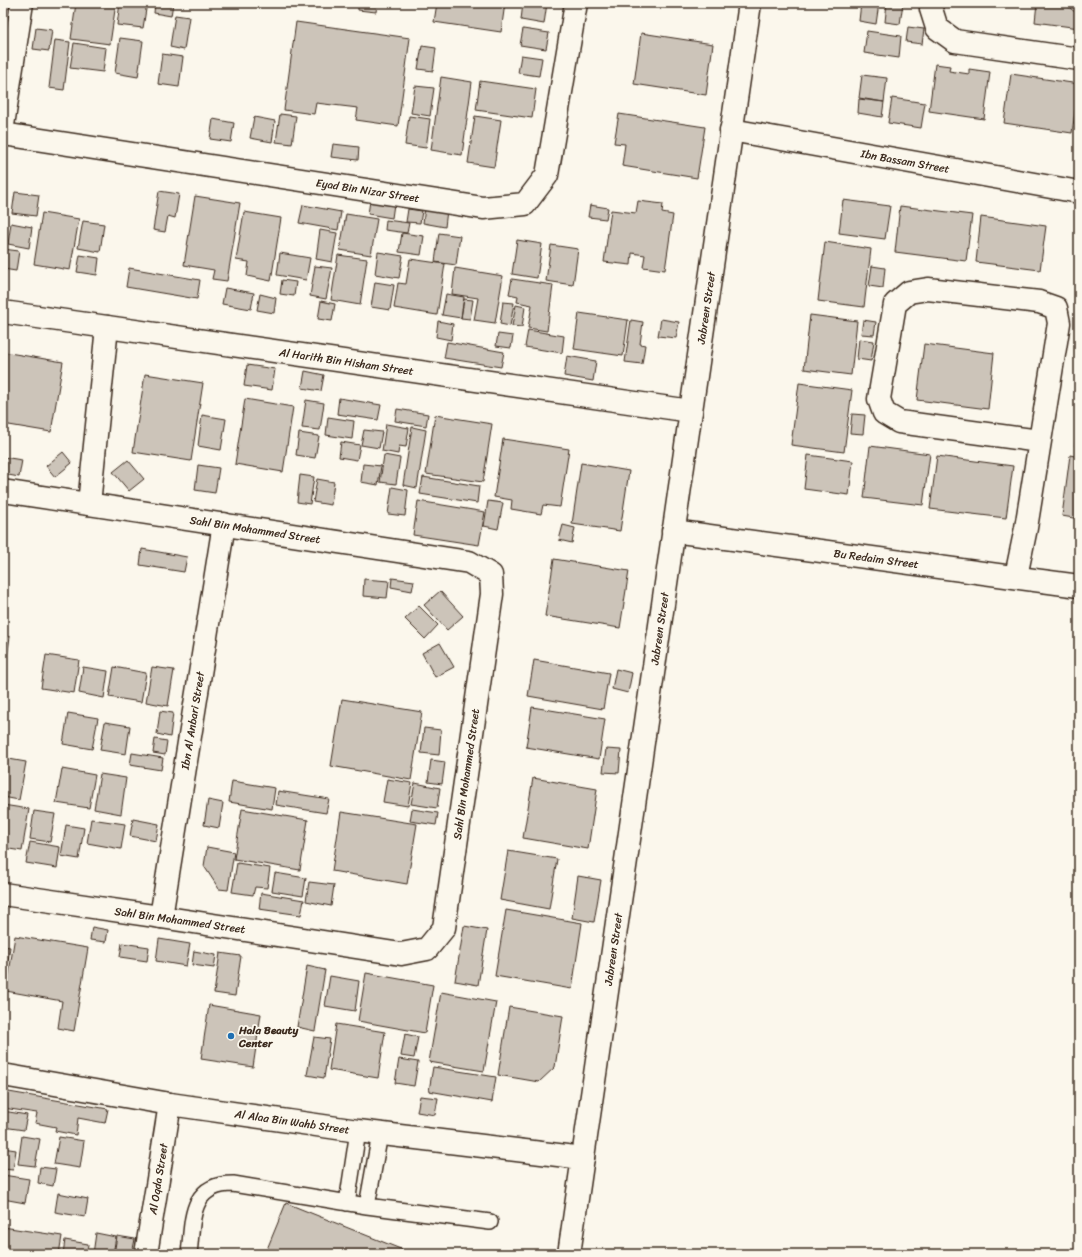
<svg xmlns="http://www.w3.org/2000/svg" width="1082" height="1257" font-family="Sriracha,sans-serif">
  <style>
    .building { fill: #ccc4b9; stroke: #3b2a1e }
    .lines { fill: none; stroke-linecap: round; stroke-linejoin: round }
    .service-casing { stroke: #3b2a1e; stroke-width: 18 }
    .minor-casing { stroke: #3b2a1e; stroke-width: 25 }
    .tertiary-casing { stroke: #3b2a1e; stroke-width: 25 }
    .service { stroke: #fbf7ec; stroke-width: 15 }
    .minor { stroke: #fbf7ec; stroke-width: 22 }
    .tertiary { stroke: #fbf7ec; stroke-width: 22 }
    .poi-dot { fill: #1f6fb2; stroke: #fbf7ec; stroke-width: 1.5 }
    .labels { text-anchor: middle; stroke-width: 3.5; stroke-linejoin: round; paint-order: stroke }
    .street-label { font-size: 11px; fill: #3b2a1e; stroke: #fbf7ec }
    .poi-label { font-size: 11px; font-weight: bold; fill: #3b2a1e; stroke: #fbf7ec; text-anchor: start }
  </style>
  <rect width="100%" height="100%" fill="#fbf7ec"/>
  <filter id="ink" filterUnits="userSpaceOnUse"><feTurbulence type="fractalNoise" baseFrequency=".025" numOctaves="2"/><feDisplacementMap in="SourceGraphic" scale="8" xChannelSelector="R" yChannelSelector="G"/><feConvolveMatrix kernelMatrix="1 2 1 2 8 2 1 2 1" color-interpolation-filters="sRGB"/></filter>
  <g filter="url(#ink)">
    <path class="building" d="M76,3H116L110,44L71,39Z
      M120,3H147L143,28L117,25Z
      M155,3H173L171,16L154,13Z
      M358,3H377L376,12L358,10Z
      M437,3H505L501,32L434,22Z
      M523,3H547L544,24L521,20Z
      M861,3H879L876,24L859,21Z
      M887,3H903L900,24L885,22Z
      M1037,3H1066V5L1079,15V28L1035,22Z
      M175,15L189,17L184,50L170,47Z
      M296,22L410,38L398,126L356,120L358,108L316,103L314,114L284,110Z
      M908,27L924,29L922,44L906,42Z
      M36,28L52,30L49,51L33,49Z
      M523,29L549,33L546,49L520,45Z
      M867,31L901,36L899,58L864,53Z
      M641,33L713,44L706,95L634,84Z
      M120,38L143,41L138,77L115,73Z
      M55,40L70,42L64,90L49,88Z
      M74,43L106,48L103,72L70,68Z
      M422,46L436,48L433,71L418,69Z
      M162,54L183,57L179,87L158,84Z
      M521,55L542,58L539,76L518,73Z
      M935,64L950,66L949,71L969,74V69L990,72L984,119L929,111Z
      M1011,74L1079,84L1072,133L1004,123Z
      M862,75L887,78L884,102L859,98Z
      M441,77L472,82L462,155L431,150Z
      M480,81L536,89L532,118L476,110Z
      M415,86L434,88L430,116L411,113Z
      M892,98L925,103L921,128L888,123Z
      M859,99L884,102L882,117L858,113Z
      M280,114L296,116L292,144L276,142Z
      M619,114L705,127L697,178L622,166L625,144L614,143Z
      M409,116L430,119L426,148L405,145Z
      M475,116L501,120L494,167L468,163Z
      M254,117L275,121L272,142L250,138Z
      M213,119L234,123L231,142L210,139Z
      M333,144L359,147L358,160L331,157Z
      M159,191L179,194L175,218L168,216L165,232L153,230Z
      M15,192L39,195L36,216L12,213Z
      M195,196L240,203L227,281L212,279L214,270L184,265Z
      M843,200L890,206L885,239L839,233Z
      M370,201L394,204L392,218L368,214Z
      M638,201L663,204L662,213L673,215L665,270L643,267L645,255L632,253L631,265L604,262L611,210L636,213Z
      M303,205L341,212L338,230L299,223Z
      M590,205L608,208L606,219L588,217Z
      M900,206L972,215L966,261L895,252Z
      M425,207L447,210L445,227L423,223Z
      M408,209L422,211L420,223L406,222Z
      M244,212L281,218L271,281L247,276L249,262L236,260Z
      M42,213L79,219L70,270L34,264Z
      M346,214L377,219L371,255L340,250Z
      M981,217L1046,226L1040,270L976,262Z
      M386,220L409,223L407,233L385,230Z
      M83,221L104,224L100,252L78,248Z
      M11,223L32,227L29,248L8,244Z
      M320,230L337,233L332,262L316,259Z
      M402,233L424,236L421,255L399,252Z
      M439,233L460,236L456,265L435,262Z
      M517,240L542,244L537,278L512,274Z
      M825,242L871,249L864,307L818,301Z
      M551,245L578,249L573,285L546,281Z
      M3,249L19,251L16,271L3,269Z
      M378,252L403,256L399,278L375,274Z
      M280,253L310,258L306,280L277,275Z
      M80,255L99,258L97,275L77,272Z
      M338,255L367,259L360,305L331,300Z
      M410,259L445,264L437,315L394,308L398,283L406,284Z
      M315,266L332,268L326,299L310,296Z
      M872,266L885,268L883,288L869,286Z
      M129,268L200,280L197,299L126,287Z
      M455,268L503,276L495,323L474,320L478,298L452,294Z
      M512,279L553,285L547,331L528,328L532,305L517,302L518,296L509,294Z
      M282,280L296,282L294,296L280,294Z
      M375,282L394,285L390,310L371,307Z
      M225,288L254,293L251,309L222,304Z
      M260,294L276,298L274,313L257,310Z
      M446,294L464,297L461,318L442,315Z
      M464,299L473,300L470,319L461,318Z
      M321,301L335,304L332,321L318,319Z
      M503,302L514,303L510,326L500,324Z
      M516,305L525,307L522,327L512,326Z
      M579,313L628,320L623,356L574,349Z
      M810,315L857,321L851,375L804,369Z
      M661,319L679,322L676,338L658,336Z
      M631,320L643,322L640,344L645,345L642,364L625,362Z
      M863,320L876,322L874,335L861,334Z
      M438,321L453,324L451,340L436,337Z
      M528,330L564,336L562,353L525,347Z
      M498,334L513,336L511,348L496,346Z
      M859,339L874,341L871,361L857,359Z
      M447,342L504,352L501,367L444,358Z
      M924,344L994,353L988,409L917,400Z
      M3,352L63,362L51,432L3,424Z
      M567,356L596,361L593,381L564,376Z
      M247,365L275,369L272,390L244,386Z
      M305,371L324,375L321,391L302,388Z
      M145,374L203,383L191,461L133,452Z
      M799,383L852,390L844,452L791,445Z
      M339,398L381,405L378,420L337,414Z
      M245,399L293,407L283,472L235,464Z
      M306,400L324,403L320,430L302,428Z
      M397,409L428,414L426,426L395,421Z
      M852,414L865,415L863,434L850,433Z
      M202,415L226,419L221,450L198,446Z
      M435,415L492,424L483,482L426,474Z
      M1079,415V446H1075Z
      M328,417L354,421L352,439L326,435Z
      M386,424L409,428L406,447L399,446L398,454L382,451Z
      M412,427L426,430L417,488L403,485Z
      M364,430L382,432L379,448L361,445Z
      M299,433L319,436L315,458L296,455Z
      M503,439L569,449L560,507L543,505L541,514L511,509L512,500L494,497Z
      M341,442L360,445L357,460L339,457Z
      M870,446L930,454L923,505L864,498Z
      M63,452L72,463L55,477L46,466Z
      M384,455L400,458L396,484L380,482Z
      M808,455L853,461L849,495L804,489Z
      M1070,455L1079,457V519L1062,516Z
      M937,456L1013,466L1006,518L930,509Z
      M3,457L22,460L19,477L3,474Z
      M128,460L144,479L129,491L113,472Z
      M581,463L629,471L620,531L572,524Z
      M363,464L381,466L378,485L361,482Z
      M198,465L219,468L215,493L195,490Z
      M300,475L314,477L310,504L297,502Z
      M423,477L479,486L477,503L420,494Z
      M317,479L334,482L331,505L313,502Z
      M392,487L408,490L405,516L388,514Z
      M418,501L485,512L479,545L413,535Z
      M488,501L503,503L498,529L484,526Z
      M563,525L575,528L572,543L559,540Z
      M142,549L187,557L184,572L140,565Z
      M554,559L629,571L620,628L545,616Z
      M392,578L414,581L412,591L391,587Z
      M364,579L389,581L387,598L363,596Z
      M440,591L463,616L447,630L424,605Z
      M419,606L438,625L425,639L405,619Z
      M3,636L10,637L7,657H3Z
      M440,643L454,667L435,677L422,653Z
      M46,655L79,660L74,693L41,688Z
      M534,660L609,673L603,709L528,696Z
      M83,667L108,671L104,698L79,693Z
      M114,667L146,673L141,702L109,697Z
      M152,667L174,670L168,706L146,702Z
      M616,669L632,673L628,693L612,689Z
      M3,694L6,695L3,714Z
      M342,699L422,712L411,780L331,766Z
      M532,707L605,719L599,759L526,747Z
      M160,711L173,713L170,737L157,734Z
      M68,713L98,718L92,749L63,744Z
      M105,722L130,726L126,754L100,750Z
      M424,728L441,730L439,755L421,753Z
      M155,739L167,741L165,755L153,753Z
      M606,749L621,750L619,773L603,772Z
      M132,753L163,758L161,770L130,765Z
      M3,758L26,762L19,800L3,797Z
      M431,760L445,762L442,784L428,782Z
      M62,769L95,775L89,808L56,803Z
      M100,774L126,778L121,814L94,809Z
      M533,778L597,789L588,849L523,838Z
      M387,779L412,783L408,806L383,802Z
      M232,781L275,788L272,809L229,802Z
      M415,783L440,788L437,808L411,804Z
      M278,791L329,799L326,813L276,805Z
      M208,800L223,803L219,828L204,825Z
      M3,805L29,809L22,851L3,848Z
      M242,809L308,820L300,870L234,859Z
      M412,809L438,813L436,825L410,821Z
      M34,811L55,814L50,842L30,839Z
      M341,812L417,824L407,884L332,871Z
      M91,819L125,824L121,849L87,843Z
      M133,819L159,824L156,841L130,836Z
      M66,825L84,828L79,859L61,856Z
      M30,842L60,847L57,868L26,863Z
      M207,847L234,852L228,890L219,889L204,866Z
      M508,851L557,859L549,909L500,900Z
      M237,863L270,868L267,888L255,887L253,895L232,892Z
      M275,873L306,878L303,896L272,891Z
      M578,876L601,880L594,922L572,918Z
      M309,882L334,885L331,906L306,901Z
      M261,893L304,900L301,915L259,909Z
      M506,910L582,923L572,989L495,976Z
      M464,926L487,930L478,985L455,981Z
      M92,927L108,930L106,942L90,940Z
      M15,936L88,948L74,1031L58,1028L62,1001L6,991Z
      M159,939L190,944L186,966L156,961Z
      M122,943L149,947L147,961L120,957Z
      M3,946L10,947L7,968L3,967Z
      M194,951L216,955L214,968L192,965Z
      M220,953L241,956L235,996L214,993Z
      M307,966L325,970L315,1031L297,1027Z
      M366,973L433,985L425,1033L358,1021Z
      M330,976L359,981L355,1011L325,1006Z
      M441,992L496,1002L484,1071L429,1062Z
      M209,1005L261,1014L253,1067L201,1059Z
      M509,1007L563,1016L555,1067L539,1082L498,1075Z
      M336,1024L385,1032L378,1078L329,1070Z
      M405,1034L418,1037L414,1058L401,1056Z
      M314,1037L330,1039L324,1078L307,1075Z
      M399,1059L418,1062L414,1086L395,1083Z
      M433,1067L496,1077L492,1102L429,1091Z
      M3,1091L108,1109L105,1123L78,1118L76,1135L55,1131L56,1127L35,1123L37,1113L3,1108Z
      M420,1096L438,1098L435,1115L417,1112Z
      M3,1111L27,1115L24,1130L3,1127Z
      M22,1136L40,1139L35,1166L18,1164Z
      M59,1137L84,1141L80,1168L54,1164Z
      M3,1148L16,1150L13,1170L3,1169Z
      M40,1167L56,1169L53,1186L38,1183Z
      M3,1175L29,1179L25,1203L3,1199Z
      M58,1193L88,1199L85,1217L55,1212Z
      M286,1203L413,1254H265Z
      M3,1227L62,1236L59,1254H3Z
      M96,1233L116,1237L113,1254H93Z
      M117,1236L135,1239L132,1254H114Z
      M65,1240L88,1244L87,1254H63Z"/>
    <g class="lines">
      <defs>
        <path id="service" d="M347,1203L358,1131
          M367,1206L380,1134
          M189,1254C193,1221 189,1184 233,1184L367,1206L490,1222"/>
        <g id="minor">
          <path d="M932,3L931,9L937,28L955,41L1079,59"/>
          <path d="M3,125L22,3"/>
          <path id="s1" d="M731,130L1079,192"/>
          <path id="s2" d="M3,134L483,208L525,204L547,175L576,3"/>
          <path id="s3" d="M3,312L691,411"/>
          <path id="s4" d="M3,491L469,562L491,575L492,594L444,928L427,949L401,954L161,917L3,894"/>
          <path d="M89,504L107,327"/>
          <path id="s5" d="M673,531L1079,586"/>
          <path d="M1016,576L1026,528L1059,323L1056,308L1039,302L928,289L909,292L895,304L879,399L884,413L899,422L1039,441"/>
          <path id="s6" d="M161,917L224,524"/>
          <path id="s7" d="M3,1075L170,1104L358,1131L583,1158"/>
          <path id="s8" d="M146,1254L170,1104"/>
        </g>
        <g id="tertiary">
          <path id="s9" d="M569,1254L750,3"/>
        </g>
      </defs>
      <use href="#service" class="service-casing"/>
      <use href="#minor" class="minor-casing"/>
      <use href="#tertiary" class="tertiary-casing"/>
      <use href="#service" class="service"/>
      <use href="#minor" class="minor"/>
      <use href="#tertiary" class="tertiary"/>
    </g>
  </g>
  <circle class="poi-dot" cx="231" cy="1036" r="4"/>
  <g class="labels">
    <g class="street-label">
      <text dy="4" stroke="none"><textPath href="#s1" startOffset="177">Ibn Bassam Street</textPath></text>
      <text dy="4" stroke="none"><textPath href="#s2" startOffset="369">Eyad Bin Nizar Street</textPath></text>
      <text dy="4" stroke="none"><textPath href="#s9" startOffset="956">Jabreen Street</textPath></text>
      <text dy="4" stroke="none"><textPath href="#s3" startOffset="347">Al Harith Bin Hisham Street</textPath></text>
      <text dy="4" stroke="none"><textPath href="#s4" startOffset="255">Sahl Bin Mohammed Street</textPath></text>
      <text dy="4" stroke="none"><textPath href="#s5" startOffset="205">Bu Redaim Street</textPath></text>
      <text dy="4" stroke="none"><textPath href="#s9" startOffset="632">Jabreen Street</textPath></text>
      <text dy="4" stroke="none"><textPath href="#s6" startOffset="199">Ibn Al Anbari Street</textPath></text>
      <text transform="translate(466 774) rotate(-82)" y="4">Sahl Bin Mohammed Street</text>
      <text transform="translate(180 920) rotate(8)" y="4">Sahl Bin Mohammed Street</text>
      <text dy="4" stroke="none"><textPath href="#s9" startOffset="308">Jabreen Street</textPath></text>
      <text dy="4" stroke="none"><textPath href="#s7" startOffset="293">Al Alaa Bin Wahb Street</textPath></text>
      <text dy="4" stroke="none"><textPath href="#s8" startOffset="76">Al Oqda Street</textPath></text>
    </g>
    <g class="poi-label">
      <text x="239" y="1034">Hala Beauty<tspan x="239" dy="13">Center</tspan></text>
    </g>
  </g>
  <rect width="1082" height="1257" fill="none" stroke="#fbf7ec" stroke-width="16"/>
  <rect x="8" y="8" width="1066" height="1241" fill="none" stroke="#3b2a1e" stroke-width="1.5" filter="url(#ink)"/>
</svg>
